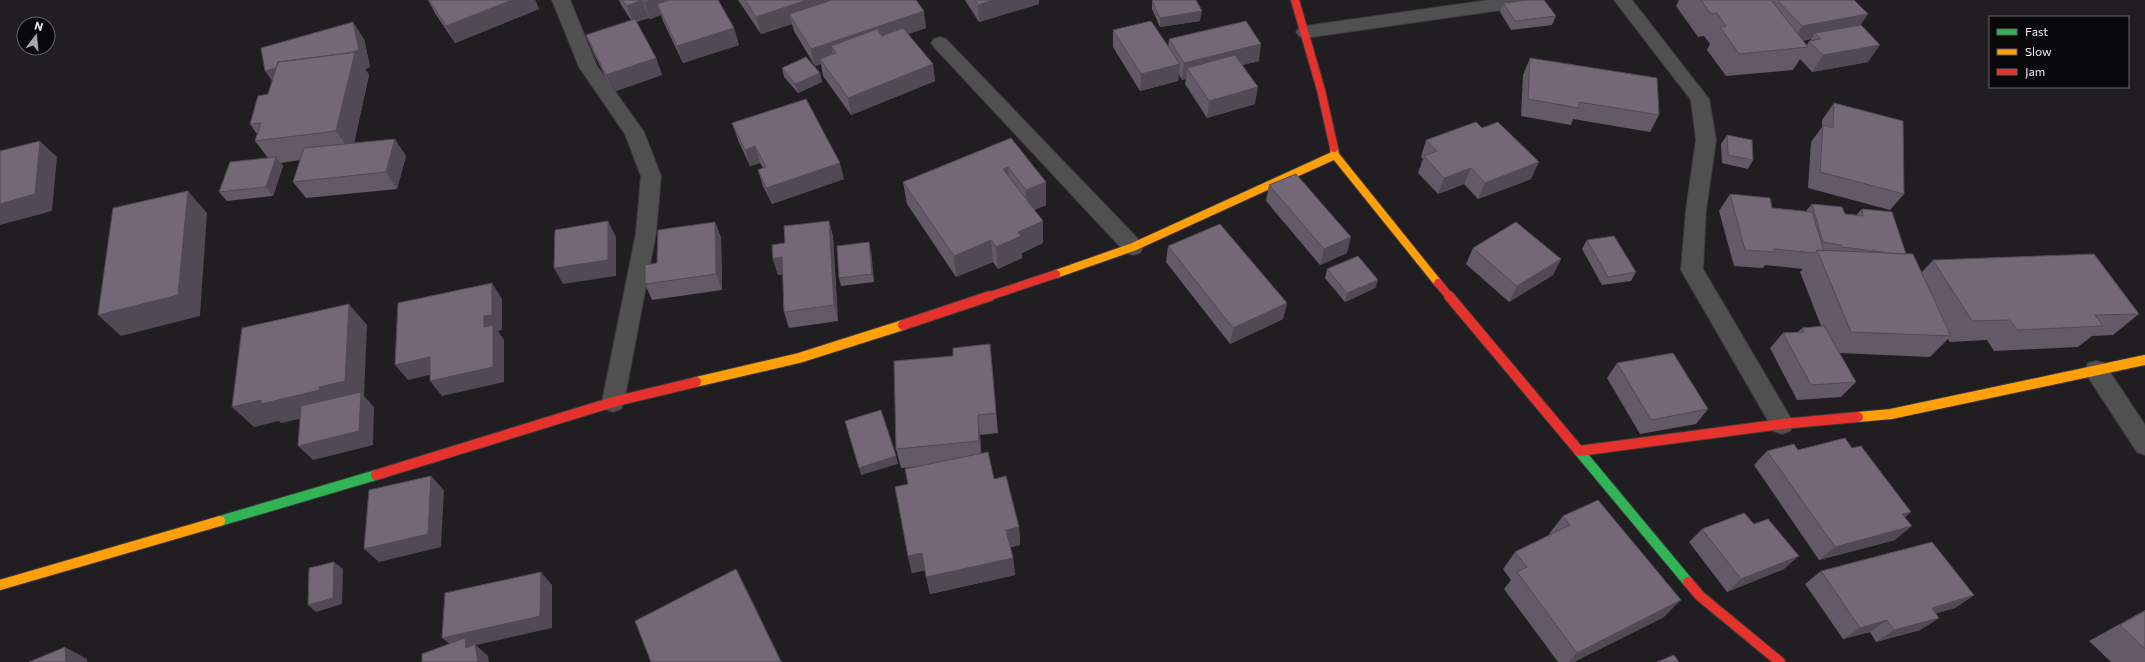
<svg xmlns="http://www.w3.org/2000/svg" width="2145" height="662" font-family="Commissioner,sans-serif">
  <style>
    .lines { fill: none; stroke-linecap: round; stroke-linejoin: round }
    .street-casing { stroke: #3c393c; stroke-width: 2 }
    .fast-casing { stroke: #3c393c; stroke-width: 12 }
    .slow-far1-casing { stroke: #3c393c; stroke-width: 10 }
    .slow-casing { stroke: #3c393c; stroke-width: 12 }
    .jam-far1-casing { stroke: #3c393c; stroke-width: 10 }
    .jam-casing { stroke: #3c393c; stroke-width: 12 }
    .street { fill: #515051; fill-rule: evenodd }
    .fast { stroke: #30b455; stroke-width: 10 }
    .slow-far1 { stroke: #ff9f0a; stroke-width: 8 }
    .slow { stroke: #ff9f0a; stroke-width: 10 }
    .jam-far1 { stroke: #e5322d; stroke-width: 8 }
    .jam { stroke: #e5322d; stroke-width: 10 }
    .wall { fill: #645966; fill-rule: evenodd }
    .shaded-wall { fill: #514953 }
    .building { fill: #746877; stroke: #514953 }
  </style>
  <rect width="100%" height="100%" fill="#201e21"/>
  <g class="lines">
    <defs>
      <path id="street" d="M552,0H570L597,66L644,132L661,176L656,233L624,402L621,409L613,412L605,409L602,402L636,233L641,176L625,134L579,67Z
        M1489,0H1538L1535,4L1529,6L1305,38L1299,36L1296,32L1299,28L1305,26Z
        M1614,0H1632L1709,99L1716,140L1706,210L1703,269L1790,417L1794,424L1790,431L1782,434L1774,431L1681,270L1686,210L1696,140L1691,100Z
        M940,37L946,39L1140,241L1143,247L1140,253L1133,255L1126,253L934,47L931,43L934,39Z
        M2096,361L2104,363L2145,425V455L2137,452L2088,377L2085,370L2088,363Z"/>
      <path id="fast" d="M1579,451L1688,582
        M220,521L376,475"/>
      <path id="slow-far1" d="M1334,148L1335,155L1438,283
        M1056,274L1133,247L1335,155"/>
      <path id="slow" d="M696,382L799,358L903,325
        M1858,417L1891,414L2145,360
        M0,585L220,521"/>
      <path id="jam-far1" d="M1295,0L1321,90L1334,148
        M1438,283L1450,297
        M987,297L1056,274"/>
      <path id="jam" d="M1449,296L1579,451
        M903,325L990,296
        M1579,451L1782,424L1858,417
        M376,475L613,402L696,382
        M1688,582L1700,596L1780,662"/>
    </defs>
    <use href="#street" class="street-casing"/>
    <use href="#fast" class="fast-casing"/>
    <use href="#slow-far1" class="slow-far1-casing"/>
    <use href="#slow" class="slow-casing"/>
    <use href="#jam-far1" class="jam-far1-casing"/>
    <use href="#jam" class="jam-casing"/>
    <use href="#street" class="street"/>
    <use href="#fast" class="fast"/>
    <use href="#slow-far1" class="slow-far1"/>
    <use href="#slow" class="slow"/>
    <use href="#jam-far1" class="jam-far1"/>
    <use href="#jam" class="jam"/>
  </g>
  <path class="wall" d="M428,0H535L539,9L455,43L435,13Z
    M619,0H718L734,28L739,45L683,63L663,21L661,15L650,19L649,18L636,22L656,58L662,75L613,92L593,52L586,35L631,20L622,6Z
    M738,0H916L926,28L908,34L933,64L935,81L851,115L823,76L821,64L815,66L794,31L792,24L761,34Z
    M965,0H1039V4L979,22Z
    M1152,0L1200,21L1160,27L1152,9Z
    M1679,0H1854L1868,14L1860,25L1868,62L1812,72L1800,59L1793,70L1726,76L1707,50L1710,44L1704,36L1698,37L1676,6ZM1811,39V41H1809L1807,45L1803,41Z
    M1503,3L1556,16L1552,25L1511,30L1500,12Z
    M1113,30L1168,47L1169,39L1259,61L1242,65L1255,104L1207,118L1185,84L1186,79L1182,80L1179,74L1178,81L1140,91L1113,47Z
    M364,39L370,67L365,69L369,75L354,143L406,156L397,189L306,198L293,182L300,160L281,163L283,166L273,196L227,201L219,192L268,158L255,141L257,134L250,124L268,94Z
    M1530,58L1659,115L1650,132L1573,119L1571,125L1521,116L1523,75Z
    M782,68L820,73L822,82L798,93L784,77Z
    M1834,103L1904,194L1890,210L1808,188L1811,142L1822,127V120Z
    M732,123L844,179L772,204L763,186L758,170L763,168L760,163L750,166L738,140Z
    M1727,135L1753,160L1748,169L1722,163L1721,144Z
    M1011,138L1046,205L1034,210L1043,221V243L1022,253V258L998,269L993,262L956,277L907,204L903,182Z
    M1426,140L1531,179L1478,199L1464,184L1438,194L1418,173L1423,159L1421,157Z
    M1269,185L1347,253L1320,265L1266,201Z
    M1730,194L1772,208L1806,211L1812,204L1845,214L1856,215L1862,209L1906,254L1921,273L1933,260L2139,314L2113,335L2092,336L2078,347L1994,351L1987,340L1950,342L1948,339L1930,357L1839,353L1856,382L1841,397L1797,400L1770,348L1783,333L1798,332L1802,328L1821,326L1800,272L1803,269L1765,265L1763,268L1734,266L1719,211Z
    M829,221L833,237L838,321L789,328L784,312L783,274L778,275L773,259L785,243Z
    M715,222L721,238L722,290L652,300L645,284Z
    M1587,240L1636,272L1631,281L1602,285L1582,249Z
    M1168,246L1287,303L1283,319L1230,344L1166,262Z
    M1473,248L1561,259L1553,275L1509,302L1466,264Z
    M871,251L874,282L841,286L839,278Z
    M1327,269L1378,280L1375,288L1345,302L1325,278Z
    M1617,363L1708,409L1696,424L1640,434L1607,378Z
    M992,365L998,433L980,435L981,453L994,479L1019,527L1020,545L1010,547L1013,558L1015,575L930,594L925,570L912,573L908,556V484L918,467L901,468L896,449Z
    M1852,448L1911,512L1905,517L1895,540L1819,560L1754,465L1767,451Z
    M1563,516L1664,617L1574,662H1558L1504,589L1511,580L1503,569L1515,552L1550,535L1549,534Z
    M1702,529L1784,569L1727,592L1689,542Z
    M1821,571L1974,595L1955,608L1936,613L1939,618L1920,630L1876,642L1870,632L1843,639L1805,584Z
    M2145,610V662H2111L2089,641Z"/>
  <path class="shaded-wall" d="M512,0H535L539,9L455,43L446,26Z
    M642,0L649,18L633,23L627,6Z
    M651,0H702L657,4L661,15L650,19L644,2Z
    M807,0H850L789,14L792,24L761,34L756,17Z
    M993,0H1039V4L979,22L978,5Z
    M924,11L926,28L837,58L836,53L831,46L834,59H820L821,64L815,66L811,49Z
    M1202,11L1200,21L1160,27V18Z
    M1868,14L1856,31L1815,33L1811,39L1791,43L1802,26Z
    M353,22L364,39L370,67L365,69L369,75L352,153L336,131L277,88L265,71Z
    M734,28L739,45L683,63L677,46Z
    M1261,44L1259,61L1193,77L1187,68L1186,79L1182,80L1184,63Z
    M1880,45L1868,62L1812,72L1823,55Z
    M656,58L662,75L613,92L606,75Z
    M933,64L935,81L851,115L848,98Z
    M1180,64L1178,81L1140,91L1141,74Z
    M820,73L822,82L798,93L795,84Z
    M1258,87L1255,104L1207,118L1209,101Z
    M395,139L406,156L397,189L386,172Z
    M40,141L57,157L52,211L0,225V204Z
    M755,146L760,163L750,166L745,150Z
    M276,157L283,166L273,196L266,187Z
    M1539,162L1531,179L1478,199L1485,183Z
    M840,163L844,179L772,204L766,188Z
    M1008,167L1009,189L1003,169Z
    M1471,168L1464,184L1438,194L1444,178Z
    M1046,182V205L1027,213L1026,190Z
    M188,191L207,213L200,316L121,336L98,315Z
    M608,221L616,237V276L563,284L554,268Z
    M829,221L833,237L838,321L834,305Z
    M1043,221V243L1022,253V258L998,269L996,247L1018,232Z
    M715,222L721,238L722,290L716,274Z
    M1351,237L1347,253L1320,265L1324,249Z
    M991,240L993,262L956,277L954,256Z
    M869,242L871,251L874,282L872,274Z
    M782,257L787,273L778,275L773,259Z
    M1561,259L1553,275L1509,302L1517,286Z
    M1378,280L1375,288L1345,302L1347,293Z
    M492,283L502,299V330L498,331L504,340V382L442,396L430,381L484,327V316Z
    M1287,303L1283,319L1230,344L1233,328Z
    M349,304L367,325L364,396L374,407L373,445L313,460L298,446L339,410L281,423L279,421L254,427L232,407L319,387Z
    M430,357L442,372L408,380L395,365Z
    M978,415L980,435L982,460L979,441Z
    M896,456L898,464L861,475L859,468Z
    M431,476L444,490L441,547L379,562L364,549Z
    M1911,512L1894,525L1902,514Z
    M1912,526L1895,540L1819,560L1835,547Z
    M1019,527L1020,545L1008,548L1006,530Z
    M922,553L926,570L912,573L908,556Z
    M1799,556L1784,569L1727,592L1741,579Z
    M1013,558L1015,575L930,594L926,577Z
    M334,562L343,569L342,604L316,612L308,605Z
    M736,569L745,586L782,662H781Z
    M541,572L552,585V628L476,645L488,656L489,662H478L456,649L442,638Z
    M1974,595L1955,608L1913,620L1932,608Z
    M1681,600L1664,617L1574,662H1568L1577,653Z
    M1939,618L1920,630L1876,642L1894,630Z
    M1887,620L1870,632L1843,639L1860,628Z
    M65,647L87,659V662H66Z"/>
  <path class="building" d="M429,0H512L446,26Z
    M622,0H651L644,2L642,0L627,6Z
    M670,0H718L734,28L677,46L657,4Z
    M745,0H807L756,17Z
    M832,0H916L924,11L811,49L789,14Z
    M975,0H993L978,5Z
    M1152,0H1196L1202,11L1160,18Z
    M1529,0H1544L1556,16L1515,21L1503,3Z
    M1701,0H1771L1808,47L1739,54L1720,27L1726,26L1717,13L1711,14Z
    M1777,0H1854L1868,14L1802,26Z
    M635,19L656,58L606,75L586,35Z
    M1151,21L1180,64L1141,74L1113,30Z
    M1246,21L1261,44L1184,63L1169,39Z
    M353,22L359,50L350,53L278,62L276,68L265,71L261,48Z
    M1861,25L1880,45L1823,55L1809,41L1821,39L1815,33Z
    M903,28L933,64L848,98L820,59L836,53L831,46L877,29L882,36Z
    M355,52L336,131L255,141L261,123L250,124L258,96L268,94L278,62Z
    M1235,55L1258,87L1209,101L1187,68Z
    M806,57L820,73L795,84L782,68Z
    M1530,58L1657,78L1659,115L1579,102V108L1528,99Z
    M806,99L840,163L766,188L758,170L766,167L755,146L745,150L732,123Z
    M1834,103L1903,121L1904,194L1820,172L1823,125L1833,128Z
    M1476,122L1482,128L1498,122L1539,162L1485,183L1471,168L1444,178L1424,156L1437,151L1426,140Z
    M1727,135L1752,140L1753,160L1728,155Z
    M1011,138L1046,182L1026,190L1008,167L1003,169L1043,221L1018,232L1021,236L996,247L991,240L954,256L903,182Z
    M395,139L386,172L293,182L304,148Z
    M40,141L35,194L0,204V151Z
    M276,157L266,187L219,192L230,162Z
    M1296,174L1351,237L1324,249L1269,185Z
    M188,191L178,295L98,315L113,208Z
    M1730,194L1770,198L1772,208L1812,212L1824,251L1817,250L1815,253L1774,249L1775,252L1745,250Z
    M1812,204L1842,207L1845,214L1863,216L1862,209L1892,212L1906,254H1898L1842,247L1841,245L1823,242Z
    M608,221V260L554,268L555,230Z
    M829,221L834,305L784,312L782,257L773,259L772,245L785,243L784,226Z
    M715,222L716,274L645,284V265L657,263L658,230Z
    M1516,222L1561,259L1517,286L1473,248Z
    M1220,224L1287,303L1233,328L1168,246Z
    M1614,236L1636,272L1608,277L1587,240Z
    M869,242L872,274L839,278L837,246Z
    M1817,250L1913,254L1951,336L1851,332Z
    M2094,254L2139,314L2095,315L2103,326L2017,330L2010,320L1972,321L1933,260Z
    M1358,256L1378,280L1347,293L1327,269Z
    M492,283V315L484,316V327L493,325V367L430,381V357L395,365L398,303Z
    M349,304L345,381L319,387L320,390L261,404V400L232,407L242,328Z
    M1824,326L1856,382L1811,385L1783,333L1804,332L1802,328Z
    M990,344L996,413L978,415L979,441L896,449L894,361L953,356V348Z
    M1673,353L1708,409L1651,420L1617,363Z
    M361,392L359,431L298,446L301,406Z
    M881,410L896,456L859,468L845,421Z
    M1845,438L1852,448L1861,446L1911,512L1902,514L1912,526L1835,547L1767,451L1794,444L1798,450Z
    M988,452L994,479L1006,476L1019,527L1006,530L1013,558L926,577L922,553L908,556L895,487L908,484L905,469Z
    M431,476L428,534L364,549L369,490Z
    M1598,500L1681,600L1577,653L1517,572L1527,567L1515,552L1570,525L1563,516Z
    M1744,513L1754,524L1768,519L1799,556L1741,579L1702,529Z
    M1932,542L1974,595L1932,608L1939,618L1894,630L1887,620L1860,628L1821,571Z
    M334,562L333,598L308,605L309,568Z
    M736,569L781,662H651L635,621Z
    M541,572L540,616L442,638L445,593Z
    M2145,611V649L2120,625Z
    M465,638L466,648L475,644L478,662H422V654Z
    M65,647L66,662H29Z
    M1674,655L1679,662H1657Z"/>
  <rect x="1989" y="16" width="140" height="72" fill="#09080a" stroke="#656466"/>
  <rect x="1997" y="29" width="20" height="6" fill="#30b455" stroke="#656466"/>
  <text x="2025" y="36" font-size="12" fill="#f0edf1">Fast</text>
  <rect x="1997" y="49" width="20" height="6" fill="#ff9f0a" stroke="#656466"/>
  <text x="2025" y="56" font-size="12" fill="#f0edf1">Slow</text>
  <rect x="1997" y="69" width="20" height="6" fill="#e5322d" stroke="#656466"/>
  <text x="2025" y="76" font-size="12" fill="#f0edf1">Jam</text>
  <g transform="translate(36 36) rotate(16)"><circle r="19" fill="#09080a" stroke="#656466"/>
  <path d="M0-3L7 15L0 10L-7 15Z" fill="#a7a5a8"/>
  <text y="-6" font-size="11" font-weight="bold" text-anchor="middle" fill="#f0edf1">N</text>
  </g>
</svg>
